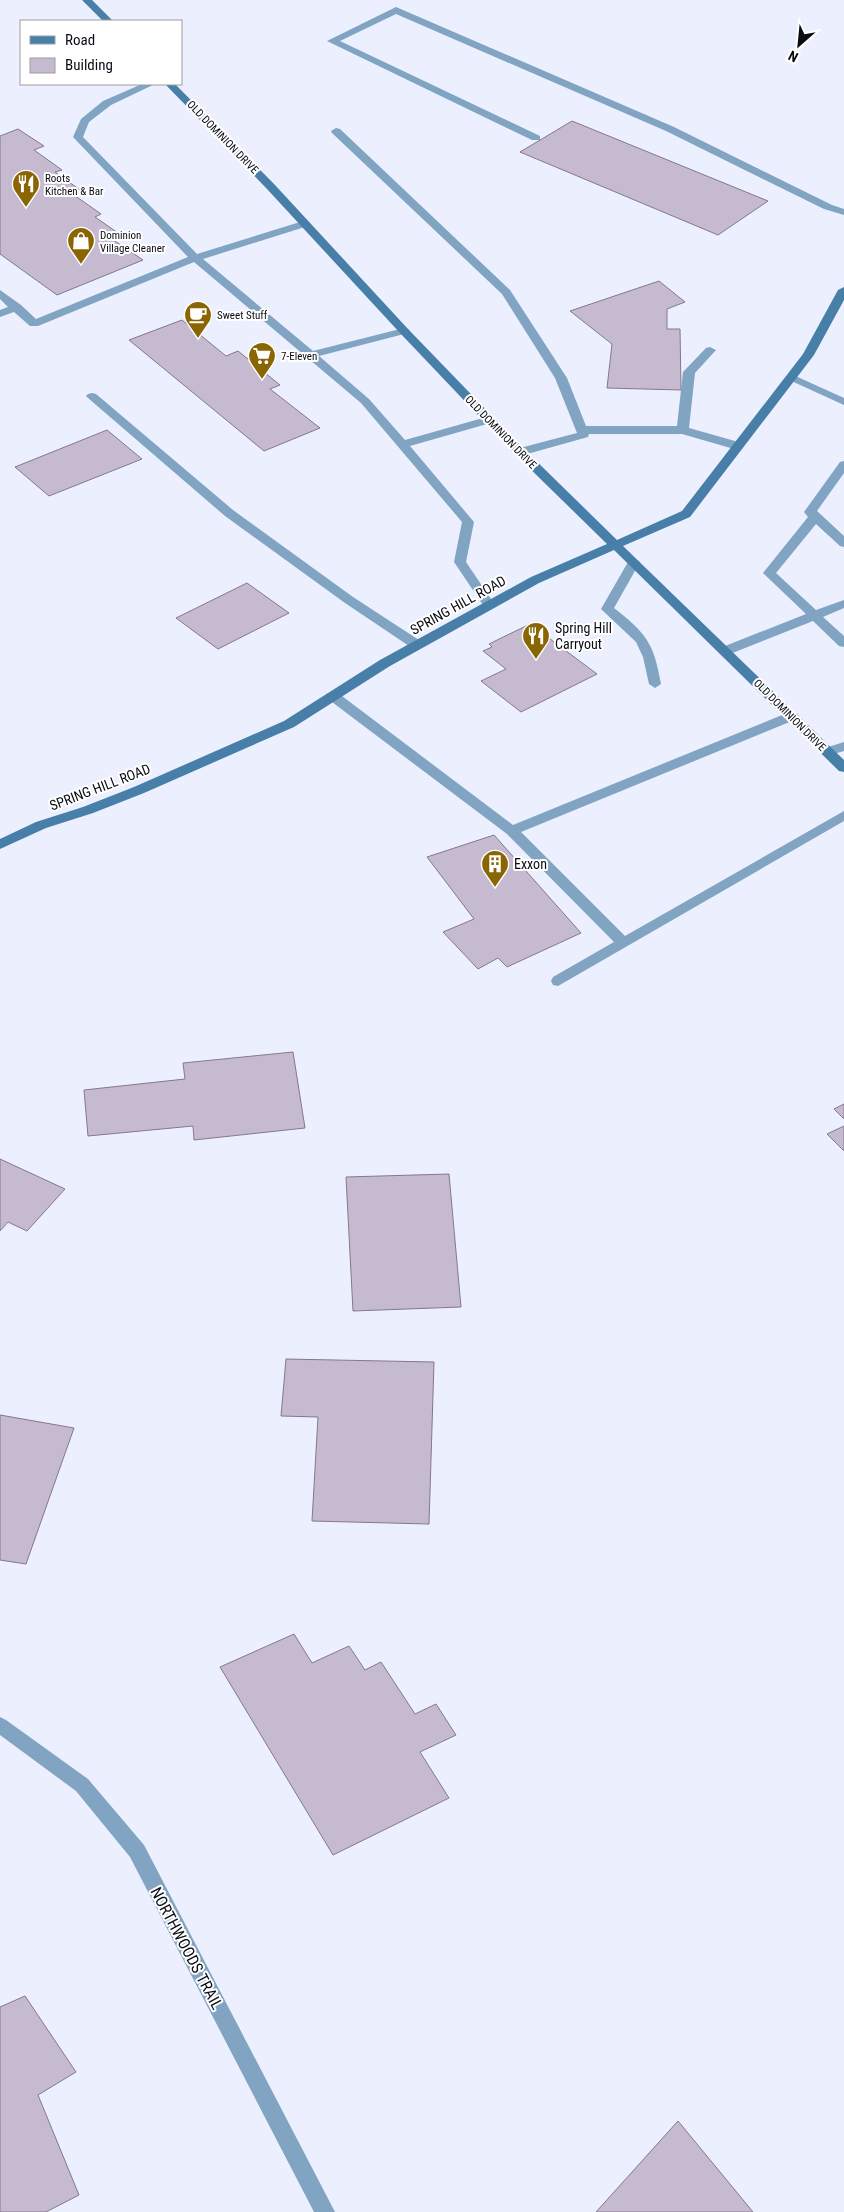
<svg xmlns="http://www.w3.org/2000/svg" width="844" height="2212" font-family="'Roboto Condensed',sans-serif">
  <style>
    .building { fill: #c6bad1; stroke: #84788d }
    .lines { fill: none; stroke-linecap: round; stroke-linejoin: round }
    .service { fill: #80a4c1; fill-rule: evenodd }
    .minor { fill: #80a4c1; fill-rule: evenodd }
    .secondary { fill: #477fa9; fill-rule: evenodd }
    .labels { text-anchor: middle; stroke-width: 4; stroke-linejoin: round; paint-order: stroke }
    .far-street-label { font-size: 11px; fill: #0a0b13; stroke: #fff }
    .far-poi-label { font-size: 11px; fill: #0a0b13; stroke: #fff; text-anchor: start }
    .street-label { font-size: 14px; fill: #0a0b13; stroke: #fff }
    .poi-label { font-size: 14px; fill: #0a0b13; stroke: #fff; text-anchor: start }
    .near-street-label { font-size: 16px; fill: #0a0b13; stroke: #fff }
  </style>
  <rect width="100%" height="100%" fill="#ebeffe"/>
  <path class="building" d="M572,121L768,201L718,235L520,152Z
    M18,129L44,146L34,150L62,170L55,172L83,192L74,195L101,214L95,217L121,235L112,239L143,260L57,295L0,254V136Z
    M659,281L685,302L667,309V329H680L681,390L607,388L612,344L570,311Z
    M182,320L226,356L238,351L280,385L270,389L320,428L264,451L129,340Z
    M107,430L142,459L49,496L15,467Z
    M247,583L289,613L218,649L176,618Z
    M530,624L597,674L521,712L481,681L506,669L483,651L492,647L489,644Z
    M494,835L581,933L507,967L498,958L478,969L443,932L474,919L427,857Z
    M293,1052L305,1128L194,1140L193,1126L88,1136L84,1090L185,1079L183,1063Z
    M844,1104V1119L834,1109Z
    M844,1126V1151L827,1134Z
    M0,1159L65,1189L27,1231L8,1222L0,1231Z
    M449,1174L461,1307L353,1311L346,1177Z
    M286,1359L434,1362L429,1524L312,1521L318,1417L281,1416Z
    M0,1415L74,1428L26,1564L0,1560Z
    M294,1634L312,1663L349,1646L365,1670L381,1662L415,1714L436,1704L456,1735L420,1752L449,1798L333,1855L220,1667Z
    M25,1996L76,2072L38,2095L79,2195L46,2212H0V2007Z
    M678,2121L753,2212H596Z"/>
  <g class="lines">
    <path class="service" d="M396,7L674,127L832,205L844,209V215L824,209L666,131L396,14L340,41L540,136V140H532L327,41Z
      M142,84H155L111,105L89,122L83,137L197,254L300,222H308L309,224L308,226L203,259L313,351L404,328L408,329L410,331L408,333L319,356L369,399L405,440L490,416L496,420L494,422L410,446L474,522L466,562L495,605L493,608H485L454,562L462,522L361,403L194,262L38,326H30L14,312L0,317V310L8,307L0,299V290L21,305L36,319L188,257L73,137L81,119L103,101Z
      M336,128L340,129L510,290L567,378L586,426H677L683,372L706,348L710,347L716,350L695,373L689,428L742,443L744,446L742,449H734L682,434H589L588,437L520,456L516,455L514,452L516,449L577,433L555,378L502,294L332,133L331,131Z
      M791,374L844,398V405L787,379L785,377Z
      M92,393L96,394L233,510L353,597L422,642L423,645L422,648H412L345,603L225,516L88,398L86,396L88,394Z
      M844,461V473L817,511L844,536V547L840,546L816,524L776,573L816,610L844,600V608L823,617L844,636V647L839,646L813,621L730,654H720L719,651L720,648L806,614L763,573L808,517L804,512L840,462Z
      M634,558L640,562L614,608C646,633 654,643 661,684L655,688L649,684L643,657L636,642L601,609L628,562Z
      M333,692L338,693L513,825L787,713H797L799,716L797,719L521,832L625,936L844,811V821L558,986L553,985L551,981L553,977L614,942L507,834L328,699L326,696L328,693Z
      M844,742V751L827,756L820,752L822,749Z"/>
    <path class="minor" d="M0,1717L6,1720L88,1779L144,1845L335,2212H314L130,1857L76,1791L0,1735Z"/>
    <path class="secondary" d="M82,0H92L113,21H103Z
      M165,84H175L275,185L408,329L524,449L617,540L682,511L803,354L838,290L844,287V300L814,355L690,517L623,546L844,760V772L839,771L614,550L539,583L390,666L294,727L144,793L93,813L46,828L0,849V839L36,822L83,807L134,787L284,721L380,660L531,577L607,544L516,455L400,333L267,189Z"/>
  </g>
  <defs>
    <symbol id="restaurant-pin" viewBox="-11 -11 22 30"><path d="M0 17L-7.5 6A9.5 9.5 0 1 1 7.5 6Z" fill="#896503" stroke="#fff"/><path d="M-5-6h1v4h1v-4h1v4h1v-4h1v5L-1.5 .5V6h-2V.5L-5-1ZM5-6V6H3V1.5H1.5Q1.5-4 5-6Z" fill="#fff"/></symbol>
    <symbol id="shop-pin" viewBox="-11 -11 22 30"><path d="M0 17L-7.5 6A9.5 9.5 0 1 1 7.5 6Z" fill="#896503" stroke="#fff"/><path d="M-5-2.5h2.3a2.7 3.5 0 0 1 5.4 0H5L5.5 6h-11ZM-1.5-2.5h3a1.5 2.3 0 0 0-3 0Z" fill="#fff"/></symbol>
    <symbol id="cafe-pin" viewBox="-11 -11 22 30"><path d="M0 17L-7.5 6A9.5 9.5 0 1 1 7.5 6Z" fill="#896503" stroke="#fff"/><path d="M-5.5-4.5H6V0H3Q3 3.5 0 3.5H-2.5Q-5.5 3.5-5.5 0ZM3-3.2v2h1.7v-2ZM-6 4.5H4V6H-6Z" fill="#fff"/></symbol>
    <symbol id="supermarket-pin" viewBox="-11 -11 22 30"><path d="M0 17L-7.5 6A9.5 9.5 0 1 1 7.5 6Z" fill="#896503" stroke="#fff"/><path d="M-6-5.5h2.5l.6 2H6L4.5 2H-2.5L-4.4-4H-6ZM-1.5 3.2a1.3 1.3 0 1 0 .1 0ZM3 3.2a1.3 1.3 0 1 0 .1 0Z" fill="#fff"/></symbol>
    <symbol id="building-pin" viewBox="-11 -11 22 30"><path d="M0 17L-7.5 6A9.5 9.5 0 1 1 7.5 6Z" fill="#896503" stroke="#fff"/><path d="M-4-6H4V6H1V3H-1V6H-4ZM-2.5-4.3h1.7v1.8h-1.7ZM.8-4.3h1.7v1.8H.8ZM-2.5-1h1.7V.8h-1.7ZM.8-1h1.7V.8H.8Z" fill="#fff"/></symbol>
  </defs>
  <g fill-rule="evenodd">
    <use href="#restaurant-pin" x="10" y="168" width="32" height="43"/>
    <use href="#shop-pin" x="65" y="225" width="32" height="43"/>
    <use href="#cafe-pin" x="182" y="299" width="32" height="43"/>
    <use href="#supermarket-pin" x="246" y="340" width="32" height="43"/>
    <use href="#restaurant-pin" x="520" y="620" width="32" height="43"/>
    <use href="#building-pin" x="479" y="848" width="32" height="43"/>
  </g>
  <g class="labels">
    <g class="far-street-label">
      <text transform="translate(223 137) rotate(46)" y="4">OLD DOMINION DRIVE</text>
      <text transform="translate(501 432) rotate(46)" y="4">OLD DOMINION DRIVE</text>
      <text transform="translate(790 715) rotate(45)" y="4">OLD DOMINION DRIVE</text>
    </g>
    <g class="far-poi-label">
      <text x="45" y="182">Roots<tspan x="45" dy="13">Kitchen &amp; Bar</tspan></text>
      <text x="100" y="239">Dominion<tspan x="100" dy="13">Village Cleaner</tspan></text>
      <text x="217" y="319">Sweet Stuff</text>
      <text x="281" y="360">7-Eleven</text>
    </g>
    <g class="street-label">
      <text transform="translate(458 605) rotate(-29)" y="5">SPRING HILL ROAD</text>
      <text transform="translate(100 787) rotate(-21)" y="5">SPRING HILL ROAD</text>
    </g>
    <g class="poi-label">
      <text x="555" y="633">Spring Hill<tspan x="555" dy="16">Carryout</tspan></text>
      <text x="514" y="869">Exxon</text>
    </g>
    <g class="near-street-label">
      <text transform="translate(187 1948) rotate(62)" y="6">NORTHWOODS TRAIL</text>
    </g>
  </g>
  <rect x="20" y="20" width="162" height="65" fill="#ffffff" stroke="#9d9da1"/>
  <rect x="30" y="36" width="25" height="8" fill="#477fa9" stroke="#9d9da1"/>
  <text x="65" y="45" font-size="15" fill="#0a0b13">Road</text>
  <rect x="30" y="58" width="25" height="15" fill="#c6bad1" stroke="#9d9da1"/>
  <text x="65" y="70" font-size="15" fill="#0a0b13">Building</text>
  <g transform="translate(799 45) rotate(207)" stroke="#ffffff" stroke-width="4" paint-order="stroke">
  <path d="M0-4L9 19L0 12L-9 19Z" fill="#0a0b13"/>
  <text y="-8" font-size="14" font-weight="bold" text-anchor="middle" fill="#0a0b13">N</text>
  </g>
</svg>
